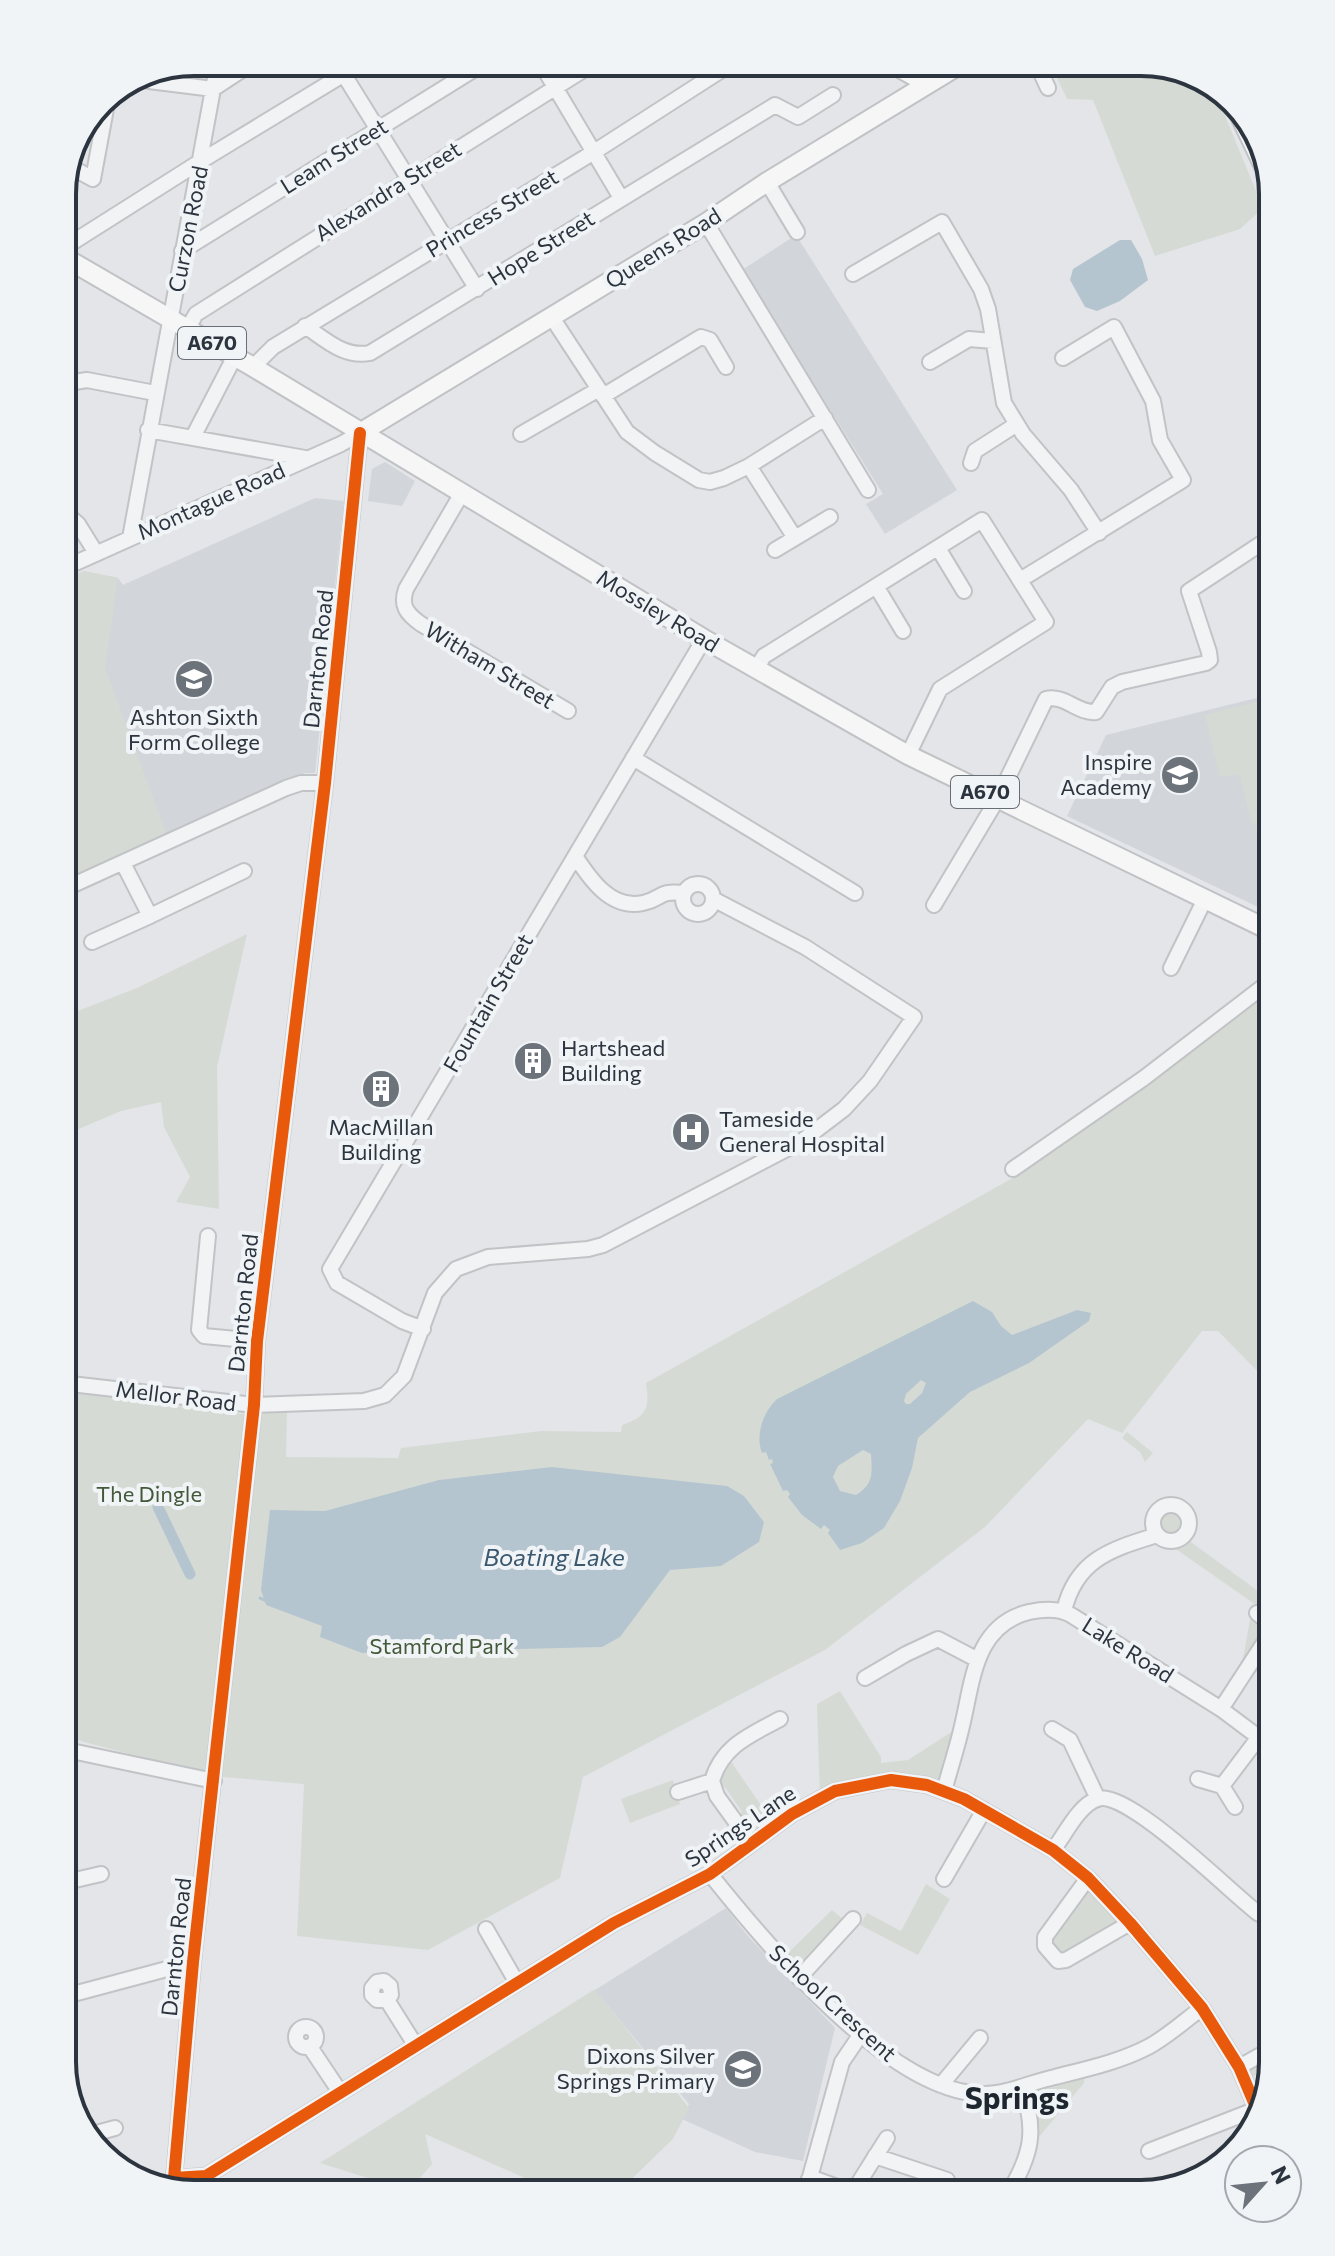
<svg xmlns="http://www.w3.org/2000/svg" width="1335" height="2256" font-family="Commissioner,sans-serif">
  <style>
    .built { fill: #d2d5da }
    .green { fill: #d5dbd4 }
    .water { fill: #b5c5d0; fill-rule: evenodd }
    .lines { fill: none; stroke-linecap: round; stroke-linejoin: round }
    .stream { stroke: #b5c5d0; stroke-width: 3 }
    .canal { stroke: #b5c5d0; stroke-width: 11 }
    .minor-casing { stroke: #c2c3c6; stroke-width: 18 }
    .major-casing { stroke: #c0c2c5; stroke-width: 22 }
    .minor { stroke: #f2f3f4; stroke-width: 14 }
    .major { stroke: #f6f6f6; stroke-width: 18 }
    .cycleway-casing { stroke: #f1f4f6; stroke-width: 17 }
    .cycleway { stroke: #e8590c; stroke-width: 12 }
    .labels { text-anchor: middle; stroke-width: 8; stroke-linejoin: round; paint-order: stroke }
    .shield { fill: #f1f4f6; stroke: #676e76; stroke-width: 2 }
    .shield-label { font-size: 20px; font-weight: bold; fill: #2c353f }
    .street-label { font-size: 22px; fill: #2c353f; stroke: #f1f4f6 }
    .poi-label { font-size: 22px; fill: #2c353f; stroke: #f1f4f6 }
    .park-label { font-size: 22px; fill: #44593a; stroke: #f1f4f6 }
    .water-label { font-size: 24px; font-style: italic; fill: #3a586f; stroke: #f1f4f6 }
    .district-label { font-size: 30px; font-weight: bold; fill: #1e2630; stroke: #f1f4f6 }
    .rim { fill: none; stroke: #2c353f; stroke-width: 4 }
  </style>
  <rect width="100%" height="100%" fill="#e3e5e8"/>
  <path class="built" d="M796,235L957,490L885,534L866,504L883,494L742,270Z
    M385,462L415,481L402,506L368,501L372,469Z
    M315,498L344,501L315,773H305L62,882V580L84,571L118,578L123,585Z
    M1273,694V873L1258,907L1067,816L1106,735Z
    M726,1908L747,1935L835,2028L803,2161L755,2152L682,2119L689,2104L595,1990Z"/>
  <path class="green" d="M1057,62H1150L1212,84L1263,208L1240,229L1155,256L1093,100L1067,99L1051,65Z
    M84,571L118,578L105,668L167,835L62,882V580Z
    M1273,697V836L1251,823L1240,774L1220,777L1205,715Z
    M247,934L217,1067L219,1209L176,1202L190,1177L164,1127L161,1102L121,1111L62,1136V1017L137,988Z
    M1273,980V1387L1218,1331H1202L1122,1433L1088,1419L985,1527L825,1650L583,1777L560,1878L428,1950L297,1936L304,1784L212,1776L62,1736V1391L250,1415L287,1411L286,1457L398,1458L401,1448L541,1431L621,1432L622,1425C647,1417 650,1408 646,1383L1020,1174Z
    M1127,1432L1153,1453L1145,1462L1140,1452L1122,1438Z
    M1171,1506C1188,1509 1192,1523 1184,1537L1273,1602V1665L1252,1674L1241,1669L1250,1620L1257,1613L1256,1605L1160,1538C1150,1524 1153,1509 1171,1506Z
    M840,1691L881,1757V1763L908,1760L956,1729L944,1791L911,1782L820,1798L817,1704Z
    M730,1760L775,1826L751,1843L735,1822L742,1812L725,1787L715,1791V1771Z
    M673,1780L680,1804L630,1823L621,1799Z
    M1088,1878L1130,1923L1066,1960L1045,1937Z
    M926,1884L950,1899L918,1955L860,1925L867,1913L901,1931Z
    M832,1910L849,1924L799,1978L786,1955Z
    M595,1989L689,2108L673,2139L616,2194H561L425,2134L432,2164L409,2191L320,2163Z
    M1273,2048L1271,2067L1245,2081L1239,2067Z
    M1085,2069L1084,2083L1039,2137L1031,2140L1021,2087Z"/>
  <path class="water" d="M1120,240H1131L1142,259L1148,280L1120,301L1097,311L1085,307L1070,280L1073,269Z
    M973,1301L992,1312L1001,1326L1012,1335L1077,1310L1091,1313L1089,1321L1029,1363L970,1392L918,1438L912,1468L900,1501L884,1528L862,1543L840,1550L828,1533L830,1530L824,1525L821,1529L802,1515L788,1497L790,1494L787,1490L783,1491L770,1464L773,1463L772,1459L769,1460L766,1452L762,1453C755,1435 763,1412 777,1399ZM921,1380L926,1383L922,1393L910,1404H906L904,1401L906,1394ZM863,1450L871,1454C872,1473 874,1484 856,1495L840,1491L833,1477L838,1466Z
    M552,1467L727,1486L744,1496L764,1522L759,1542L721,1566L670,1570L620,1637L602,1647L362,1653L320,1637L322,1626L266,1605L261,1590L270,1510L325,1511L439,1480Z"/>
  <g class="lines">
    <path class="stream" d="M260,1598L267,1601"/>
    <path class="canal" d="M158,1507L190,1574"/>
    <defs>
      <path id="minor" d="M336,62L477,289
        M540,62L621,198
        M1036,62L1048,88
        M149,81L213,89L254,62
        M1233,106L1272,188
        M71,167L93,179L108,98
        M767,182L797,232
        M706,223L868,490
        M62,249L201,161L364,62
        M182,251L486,62
        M853,274L942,222L981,289L988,309L1004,403L1023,434L1071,490L1099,533
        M551,316L627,432L655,453L699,480L710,482L724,478L749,466L825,418
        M305,326C326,340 344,358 370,353L775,105L798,117L833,95
        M188,328L196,314L596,62
        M930,362L969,339L993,341
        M253,367L273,347L594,152L734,62
        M62,384L87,380L155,393
        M603,396L701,337L710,340L726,367
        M148,430L305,458
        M521,434L599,389
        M193,437L235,356
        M971,463L975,451L1017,424
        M749,466L795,538L830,517
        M462,493L406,589C400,606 407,614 421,624L568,711
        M62,510L78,524L96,553
        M130,538L218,62
        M938,548L964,591
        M775,550L795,538
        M62,569L341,444L360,433
        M1020,580L1183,480L1160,440L1153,401L1114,327L1063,358
        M876,586L903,631
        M756,669L764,656L982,520L1046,622L940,689L908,755
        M633,758L855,893
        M575,856C590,879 611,910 643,903C663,899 657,890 684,893
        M123,863L150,916L244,871
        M683 899a15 15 0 1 1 30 0a15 15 0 1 1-30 0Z
        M62,890L286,788L301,783H325
        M934,905L998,798L1046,699C1064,694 1078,714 1096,712L1112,687L1122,682L1206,663L1210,660L1209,652L1189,591L1262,543L1273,557
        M92,942L150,916
        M1171,968L1205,899
        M1013,1169L1144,1078L1273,979
        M208,1236L199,1330L204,1336L257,1341
        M423,1329L402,1321L337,1283L330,1269L704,639
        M62,1383L254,1405L364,1401L385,1395L404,1376L435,1293L456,1269L488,1257L588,1249L603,1245L802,1141L844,1109L870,1081L914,1017L805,947L713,899
        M1153 1523a18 18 0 1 1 36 0a18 18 0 1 1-36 0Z
        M1064,1611C1076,1559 1112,1549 1157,1535
        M1257,1613L1273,1626
        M865,1678L906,1654L938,1639L976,1659
        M1221,1709L1273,1629
        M1052,1729L1070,1740L1098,1799
        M62,1749L214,1781
        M1198,1779L1222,1786L1235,1807
        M712,1781C722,1746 750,1735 780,1719
        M1222,1786L1259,1737
        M944,1791C950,1769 957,1748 962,1726C973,1680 975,1625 1029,1612C1043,1609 1059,1608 1071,1615L1221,1709L1273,1748
        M678,1792L712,1781L717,1796L751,1843
        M1053,1850C1065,1835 1078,1806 1097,1799C1127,1788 1232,1894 1259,1914L1273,1916
        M710,1874C765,1943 890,2094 984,2094C1008,2094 1031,2082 1055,2077C1086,2069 1119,2062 1148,2047C1167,2037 1184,2021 1202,2008
        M1088,1878L1045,1937V1946L1058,1961L1066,1960L1130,1923
        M944,1879L984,1810
        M62,1883L101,1874
        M486,1929L517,1983
        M799,1978L853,1919
        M62,1997L193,1962
        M387,2000L391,1995L390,1986L384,1981L377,1982L372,1988V1995L377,2000H387L416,2046
        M296 2037a10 10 0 1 1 20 0a10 10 0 1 1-20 0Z
        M310,2047L340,2092
        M1239,2067L1273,2048
        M941,2085L980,2038
        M89,2135L115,2128
        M1149,2151L1257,2109
        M875,2156L947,2180
        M206,2176L215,2194
        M810,2177L840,2188L856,2187L887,2138
        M174,2178L206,2176L614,1923L710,1874L792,1814L835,1791L891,1780L927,1785L964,1799L1053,1850L1088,1878L1130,1923L1202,2008L1239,2067L1258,2112
        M170,2188L174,2178L193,1962L254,1405L257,1341L325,783L360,433
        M802,2194L810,2177L842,2062L861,2034
        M1008,2194C1031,2156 1038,2130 1021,2087"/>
      <path id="major" d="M889,62L928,84
        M62,256L253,367L704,639L908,755L1273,932
        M360,433L706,223L767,182L964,62"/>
    </defs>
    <use href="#minor" class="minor-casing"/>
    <use href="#major" class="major-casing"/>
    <use href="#minor" class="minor"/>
    <use href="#major" class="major"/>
    <defs>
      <path id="cycleway" d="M174,2178L206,2176L614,1923L710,1874L792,1814L835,1791L891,1780L927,1785L964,1799L1053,1850L1088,1878L1130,1923L1202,2008L1239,2067L1258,2112
        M170,2188L174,2178L193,1962L254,1405L257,1341L325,783L360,433"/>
    </defs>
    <use href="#cycleway" class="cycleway-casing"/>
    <use href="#cycleway" class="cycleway"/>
  </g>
  <defs>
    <symbol id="university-disc" viewBox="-11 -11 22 22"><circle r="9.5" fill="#6c737a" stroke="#f1f4f6"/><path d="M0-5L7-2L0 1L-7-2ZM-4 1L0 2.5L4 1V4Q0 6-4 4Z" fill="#fff"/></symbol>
    <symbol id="school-disc" viewBox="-11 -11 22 22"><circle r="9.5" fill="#6c737a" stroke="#f1f4f6"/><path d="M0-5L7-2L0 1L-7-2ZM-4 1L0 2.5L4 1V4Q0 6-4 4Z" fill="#fff"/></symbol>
    <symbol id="building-disc" viewBox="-11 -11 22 22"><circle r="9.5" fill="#6c737a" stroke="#f1f4f6"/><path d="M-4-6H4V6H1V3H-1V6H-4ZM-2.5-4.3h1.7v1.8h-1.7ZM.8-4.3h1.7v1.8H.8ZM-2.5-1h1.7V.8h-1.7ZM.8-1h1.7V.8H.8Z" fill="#fff"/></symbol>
    <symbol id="hospital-disc" viewBox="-11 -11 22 22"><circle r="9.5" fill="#6c737a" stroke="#f1f4f6"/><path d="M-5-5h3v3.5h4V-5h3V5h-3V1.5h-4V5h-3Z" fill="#fff"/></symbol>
  </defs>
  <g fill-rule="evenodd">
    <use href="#university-disc" x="172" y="657" width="44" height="44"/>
    <use href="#school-disc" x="1158" y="753" width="44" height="44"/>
    <use href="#building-disc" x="511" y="1039" width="44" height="44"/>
    <use href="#building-disc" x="359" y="1067" width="44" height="44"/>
    <use href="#hospital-disc" x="669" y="1110" width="44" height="44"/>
    <use href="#school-disc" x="721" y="2047" width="44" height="44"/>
  </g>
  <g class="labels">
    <g class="shield">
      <rect x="178" y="327" width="68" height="32" rx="6"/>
      <rect x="951" y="776" width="68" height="32" rx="6"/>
    </g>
    <g class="shield-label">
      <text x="212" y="350">A670</text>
      <text x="985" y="799">A670</text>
    </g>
    <g class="street-label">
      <text transform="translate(334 156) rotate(-32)" y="8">Leam Street</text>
      <text transform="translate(388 191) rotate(-32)" y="8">Alexandra Street</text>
      <text transform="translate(492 213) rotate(-31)" y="8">Princess Street</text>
      <text transform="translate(188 229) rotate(-79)" y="8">Curzon Road</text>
      <text transform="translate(541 248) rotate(-32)" y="8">Hope Street</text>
      <text transform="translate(663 248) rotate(-32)" y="8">Queens Road</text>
      <text transform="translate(211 501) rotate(-24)" y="8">Montague Road</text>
      <text transform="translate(658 611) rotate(31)" y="8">Mossley Road</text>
      <text transform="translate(318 659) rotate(-84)" y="8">Darnton Road</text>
      <text transform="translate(490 665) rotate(31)" y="8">Witham Street</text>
      <text transform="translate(488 1003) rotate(-60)" y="8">Fountain Street</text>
      <text transform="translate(243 1303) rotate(-84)" y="8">Darnton Road</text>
      <text transform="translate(176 1396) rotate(7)" y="8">Mellor Road</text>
      <text transform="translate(1128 1650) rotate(32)" y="8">Lake Road</text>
      <text transform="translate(740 1826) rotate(-34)" y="8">Springs Lane</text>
      <text transform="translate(176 1947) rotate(-84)" y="8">Darnton Road</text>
      <text transform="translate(833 2003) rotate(42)" y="8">School Crescent</text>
    </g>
    <g class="poi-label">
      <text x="194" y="725">Ashton Sixth<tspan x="194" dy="25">Form College</tspan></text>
      <text x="1152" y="770" text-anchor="end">Inspire<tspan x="1152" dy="25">Academy</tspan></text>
      <text x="561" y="1056" text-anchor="start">Hartshead<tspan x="561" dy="25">Building</tspan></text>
      <text x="719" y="1127" text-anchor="start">Tameside<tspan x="719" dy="25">General Hospital</tspan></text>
      <text x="381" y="1135">MacMillan<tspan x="381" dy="25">Building</tspan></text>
      <text x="715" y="2064" text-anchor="end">Dixons Silver<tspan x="715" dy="25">Springs Primary</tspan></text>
    </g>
    <g class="park-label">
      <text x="149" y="1502">The Dingle</text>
      <text x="442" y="1654">Stamford Park</text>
    </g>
    <g class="water-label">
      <text x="554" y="1566">Boating Lake</text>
    </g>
    <g class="district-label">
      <text x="1017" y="2109">Springs</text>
    </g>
  </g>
  <path d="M0 0H1335V2256H0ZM194 76H1141A118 118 0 0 1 1259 194V2062A118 118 0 0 1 1141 2180H194A118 118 0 0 1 76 2062V194A118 118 0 0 1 194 76Z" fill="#f1f4f6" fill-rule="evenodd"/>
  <path class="rim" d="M194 76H1141A118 118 0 0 1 1259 194V2062A118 118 0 0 1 1141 2180H194A118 118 0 0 1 76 2062V194A118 118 0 0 1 194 76Z"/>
  <g transform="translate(1263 2184) rotate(63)"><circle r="38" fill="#f1f4f6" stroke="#a2a8ad" stroke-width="2"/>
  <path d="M0-6L14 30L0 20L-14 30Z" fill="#6c737a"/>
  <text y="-12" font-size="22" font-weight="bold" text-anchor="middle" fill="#2c353f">N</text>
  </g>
</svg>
